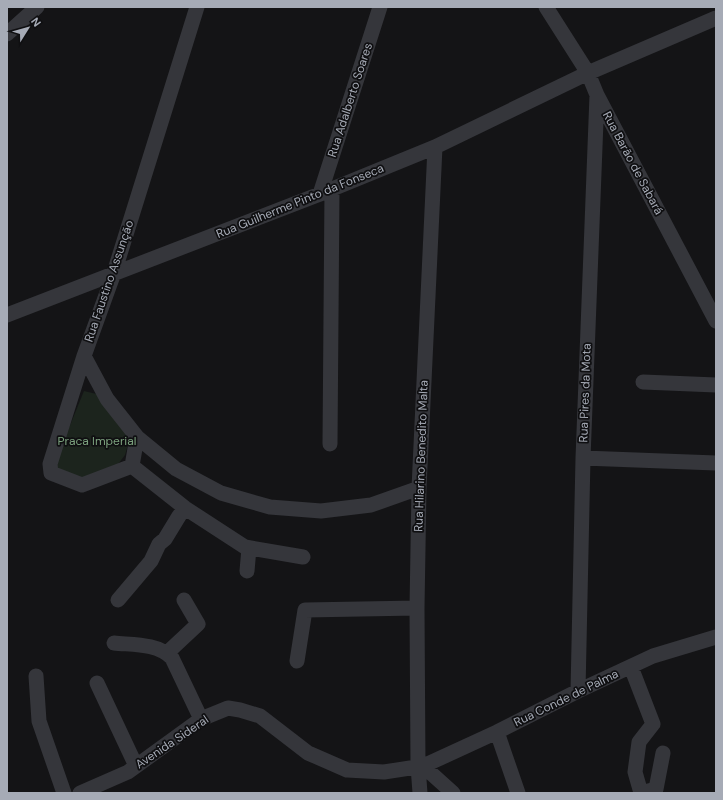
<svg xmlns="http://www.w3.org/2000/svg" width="723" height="800" font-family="'DM Sans',sans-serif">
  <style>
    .green { fill: #1c241d }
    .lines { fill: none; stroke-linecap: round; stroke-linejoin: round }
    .minor { stroke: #35363b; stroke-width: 15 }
    .labels { text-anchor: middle; stroke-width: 3.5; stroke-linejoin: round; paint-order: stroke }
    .street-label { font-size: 12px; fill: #a6abb6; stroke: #0f0f11 }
    .park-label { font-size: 12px; fill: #7ca17e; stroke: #0f0f11 }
  </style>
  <rect width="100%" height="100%" fill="#141416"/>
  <path class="green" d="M84,391L105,396L131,434L125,455L112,472L77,480L53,467Z"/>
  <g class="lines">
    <path class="minor" d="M546,7L588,73L597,95L716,321
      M7,34L37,7
      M320,194L380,7
      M7,315L320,194L435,147L588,73L716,18
      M84,356L107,399L137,437L176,469L221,493L270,507L321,511L371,505L419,488
      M643,382L716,385
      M330,444L332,189
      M583,458L716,463
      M132,466L82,485L51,473L50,464L84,356L114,273L197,7
      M132,466L185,508L245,547L303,557
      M132,466L137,437
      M247,571L249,548
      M118,600L151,561L159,544L165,539L179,516L185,508
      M114,643C133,645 157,643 172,658L201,719
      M167,653L198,624L184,600
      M297,661L305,610L417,608
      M631,667L653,724L639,742L635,772L641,793
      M36,676L39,721L64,793
      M97,683L136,766
      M578,691L583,458L597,95
      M497,732L518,793
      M423,766L453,793
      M80,793L128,772L201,719L228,708L240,710L260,716L308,753L347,770L384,772L423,766L497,732L578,691L653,656L716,637
      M420,793L418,766L417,608L419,488L435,147
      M641,793L656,789L663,753"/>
  </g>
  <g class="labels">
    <g class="street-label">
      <text transform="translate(350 100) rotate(-72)" y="4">Rua Adalberto Soares</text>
      <text transform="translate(633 163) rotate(62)" y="4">Rua Barão de Sabará</text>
      <text transform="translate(300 201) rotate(-22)" y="4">Rua Guilherme Pinto da Fonseca</text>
      <text transform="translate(109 281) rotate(-71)" y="4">Rua Faustino Assunção</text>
      <text transform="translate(585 393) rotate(-88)" y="4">Rua Pires da Mota</text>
      <text transform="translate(421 456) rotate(-88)" y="4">Rua Hilarino Benedito Malta</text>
      <text transform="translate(566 698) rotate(-26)" y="4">Rua Conde de Palma</text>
      <text transform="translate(172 742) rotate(-34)" y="4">Avenida Sideral</text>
    </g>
    <g class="park-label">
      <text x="97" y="445">Praca Imperial</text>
    </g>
  </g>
  <rect width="723" height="800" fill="none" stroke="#a6abb6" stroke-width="16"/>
  <g transform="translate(28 28) rotate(53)" stroke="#0f0f11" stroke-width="3" paint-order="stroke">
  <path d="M0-3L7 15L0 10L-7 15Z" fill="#a6abb6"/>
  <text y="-6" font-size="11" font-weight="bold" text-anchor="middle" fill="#a6abb6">N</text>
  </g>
</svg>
